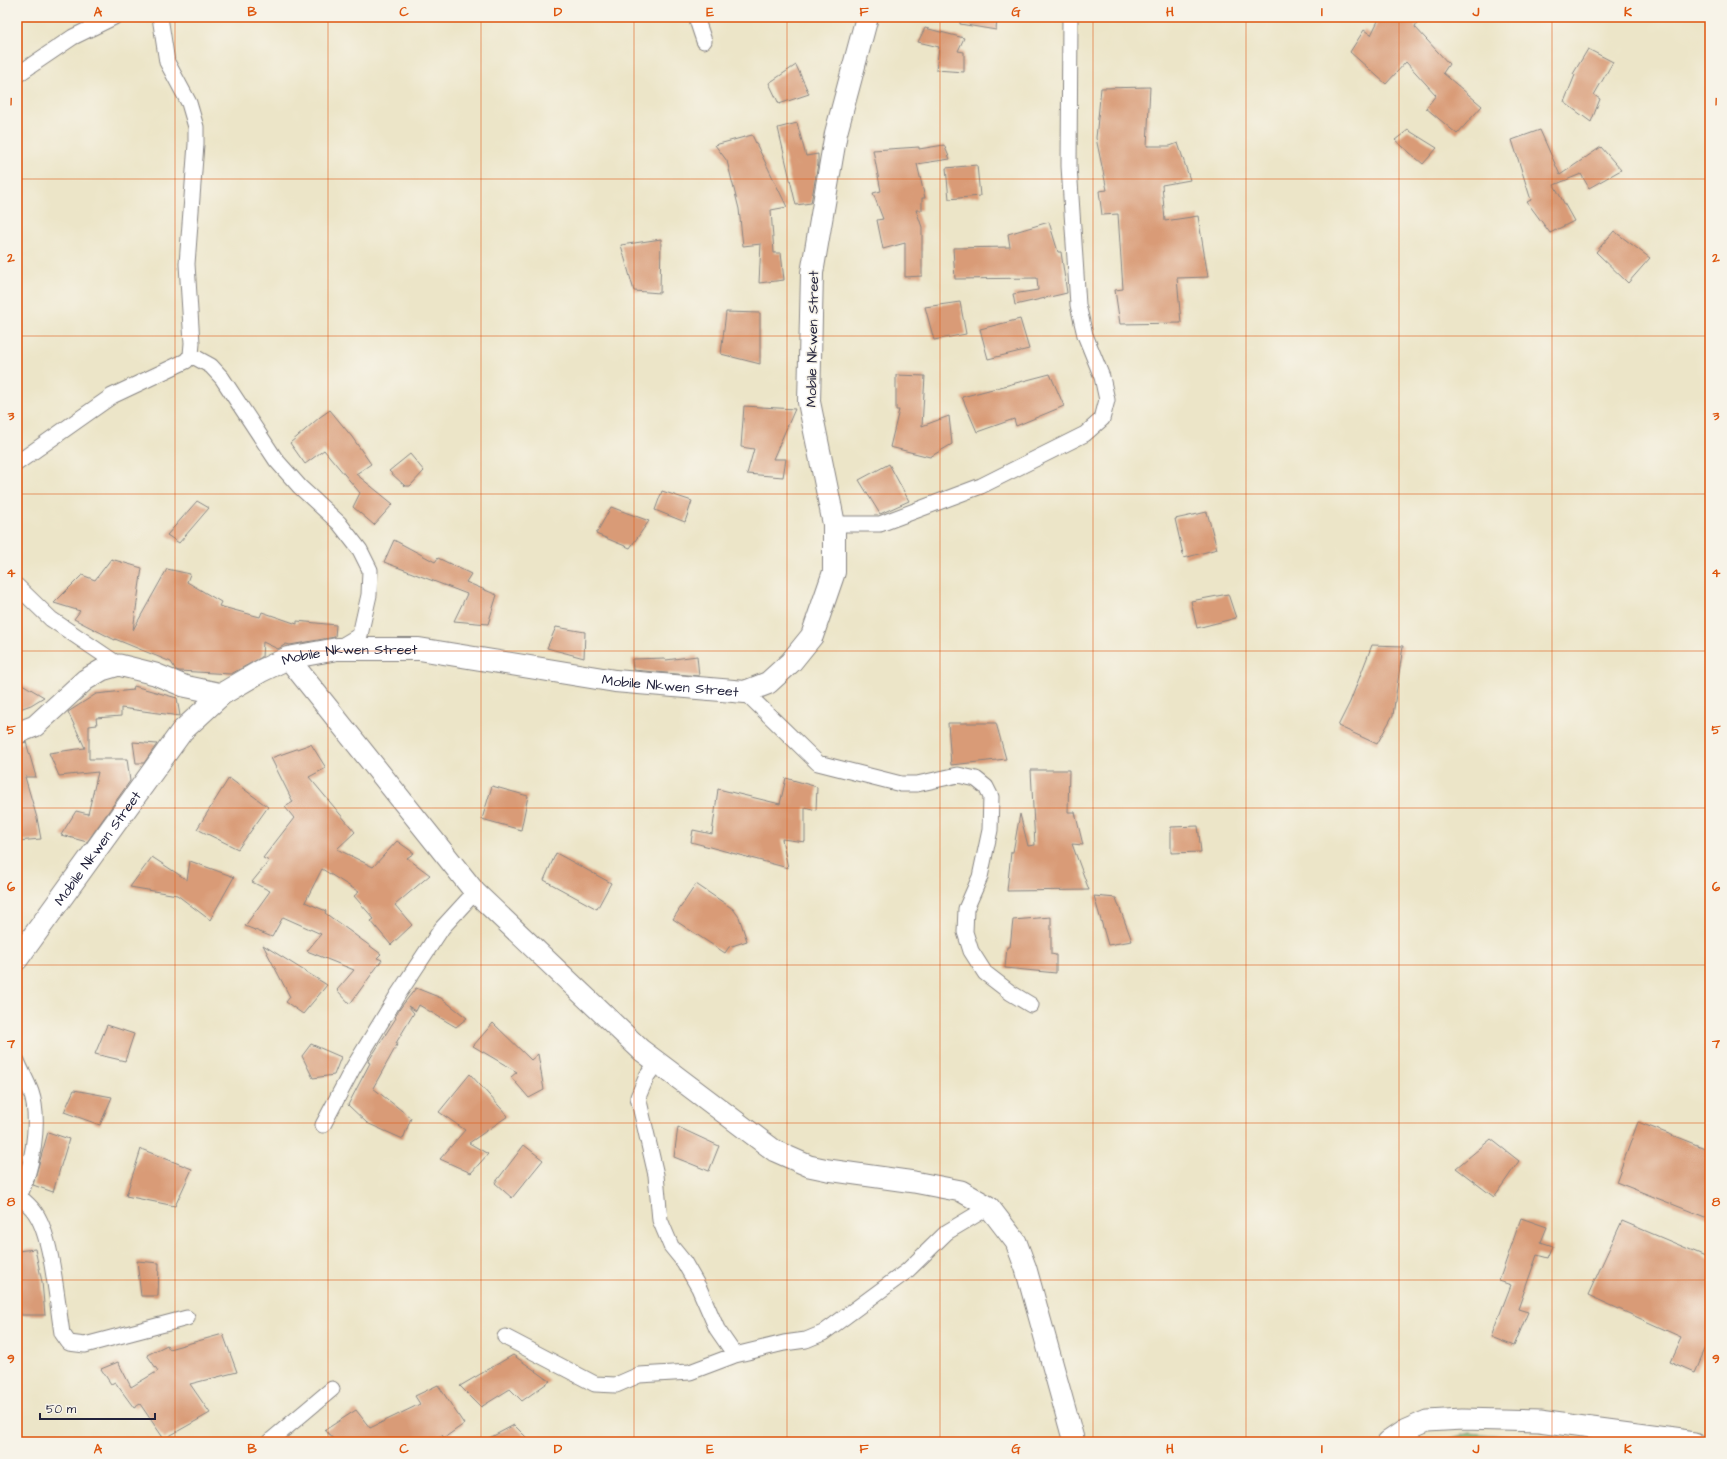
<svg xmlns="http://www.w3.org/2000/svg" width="1727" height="1459" font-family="'Architects Daughter',sans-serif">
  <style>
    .forest { fill: #81b672; stroke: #526c56 }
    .building { fill: #d99b77 }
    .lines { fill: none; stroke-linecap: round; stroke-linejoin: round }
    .street-casing { stroke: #878482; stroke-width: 17 }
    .secondary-casing { stroke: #878482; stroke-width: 23 }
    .highway-casing { stroke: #878482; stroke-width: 24 }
    .street { stroke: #fff; stroke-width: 15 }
    .secondary { stroke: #fff; stroke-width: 21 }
    .highway { stroke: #fff; stroke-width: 22 }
    .grid { fill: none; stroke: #de560e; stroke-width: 1; stroke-opacity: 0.55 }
    .labels { text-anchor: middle; stroke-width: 3; stroke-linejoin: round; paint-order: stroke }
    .street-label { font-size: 14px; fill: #22223b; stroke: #f7f3e8 }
    .neatline { fill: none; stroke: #de560e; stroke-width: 1.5 }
    .grid-label { font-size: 13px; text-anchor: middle; font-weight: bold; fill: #de560e }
  </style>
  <rect width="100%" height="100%" fill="#f7f3e8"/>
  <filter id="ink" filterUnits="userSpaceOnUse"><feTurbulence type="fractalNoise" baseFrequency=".025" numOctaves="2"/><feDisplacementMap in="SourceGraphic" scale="8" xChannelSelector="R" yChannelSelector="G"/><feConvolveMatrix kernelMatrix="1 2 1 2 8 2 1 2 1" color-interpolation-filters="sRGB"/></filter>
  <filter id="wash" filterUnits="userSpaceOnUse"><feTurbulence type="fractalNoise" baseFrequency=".012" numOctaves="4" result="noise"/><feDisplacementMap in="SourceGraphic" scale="16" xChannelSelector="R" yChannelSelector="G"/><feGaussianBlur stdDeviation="0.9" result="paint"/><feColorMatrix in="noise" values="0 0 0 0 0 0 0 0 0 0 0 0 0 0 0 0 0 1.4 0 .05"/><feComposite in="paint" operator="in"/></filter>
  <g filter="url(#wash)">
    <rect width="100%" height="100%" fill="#ece5c8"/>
    <path class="forest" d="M1469,1433L1573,1441L1584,1442H1437Z"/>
    <g id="blocks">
      <path class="building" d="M960,17H997L996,30L960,24Z
        M1380,17H1419L1415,27L1449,64L1443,73L1482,106L1457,134L1426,108L1436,95L1406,62L1386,84L1350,52L1364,30L1371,35Z
        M925,28L964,38L958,51L964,52V72L936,70L939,47L918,42Z
        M1588,49L1613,62L1594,95L1600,99L1591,122L1564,102L1575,75L1573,74Z
        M796,65L809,94L779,104L769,83Z
        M1150,87L1147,146H1170L1178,143L1190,180L1162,185L1165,221L1198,216L1208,277L1177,278L1181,323L1120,324L1115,290L1123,289L1118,214L1102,215L1099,191L1107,190L1096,138L1101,88Z
        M797,123L806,156L818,154V164L811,203L796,205L778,128Z
        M1408,130L1437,148L1423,164L1395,140Z
        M1540,130L1560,175L1601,147L1621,170L1589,188L1581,174L1554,185L1574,221L1550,233L1527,202L1531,200L1512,140Z
        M752,135L787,207L771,210L774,253H781L784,280L759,283L761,244L743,246L739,209L727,161L715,145Z
        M944,145L950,159L917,164L925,198H922V210H916L922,227V276L905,277V243L883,249L877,220L883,219L873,193L881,191L873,150L919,147V149Z
        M977,165L980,196L949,199L946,168Z
        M1049,222L1058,252H1061L1067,293L1015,305L1013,294L1038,290L1037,278L955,279L953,248L1010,247L1008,234Z
        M1614,231L1650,258L1628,283L1596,252Z
        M661,239L660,293L634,291L621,245Z
        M960,302L966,334L934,340L925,307Z
        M726,312L760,313V364L721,354Z
        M1020,319L1029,349L988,359L980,329Z
        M1050,374L1064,406L1016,426L1014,419L977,432L962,397Z
        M896,375L925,376L922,426L949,416L952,444L930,457L890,447L899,410H896Z
        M744,406L795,409L773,459H786L783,477L747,474L754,449L741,447Z
        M330,410L352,437L371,464L356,474L393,504L374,525L353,507L360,493L324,450L305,464L290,443L320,417Z
        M410,454L424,471L410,486H405L389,471Z
        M889,464L909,501L880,514L859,480Z
        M662,491L692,501L685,522L655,510Z
        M197,501L209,508L179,543L167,535Z
        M611,507L649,521L630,548L596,534Z
        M1207,512L1217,549L1184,558L1175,519Z
        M394,540L435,562L438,558L471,574L466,582L497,595L488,624L454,621L467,594L384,562Z
        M111,559L142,568L133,630L167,569L190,574L187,582L221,602L219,606L260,617L262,612L297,624V621L336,625L335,637L290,645L286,644L278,649L263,642L262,657L231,674L179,671L176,670L171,662L115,639V640L74,619L80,611L54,603L82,575L95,580Z
        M1228,594L1236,618L1197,628L1191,601Z
        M556,627L585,632L584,658L547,648Z
        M1372,645L1403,646L1393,715L1377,744L1338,726L1350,702Z
        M697,656L699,676L633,670L632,659L665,658L666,660Z
        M17,681L44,697L31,705L17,710Z
        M134,686L177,698L180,716L121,708V716L96,718L97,725L89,726V759H127L130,781L87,842L61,835L76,811L88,814L98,772L59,776L49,753L85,748L68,712L96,694L133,690Z
        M948,723H996L1006,759L951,765Z
        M26,742L36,777H25L37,818L41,839L17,841V745Z
        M133,742L157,744L144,763H136Z
        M311,744L326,768L309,777L355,832L337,849L373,867L397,841L414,853L407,858L430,875L395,905L412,925L391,945L371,921L374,919L354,896L359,892L322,869L305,902L326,911L325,913L381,954L377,958L382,960L350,1004L337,990L354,970L307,951L321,934L283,917L272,937L245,926L270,891L252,882L269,861L263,858L294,818L285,807L293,802L271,758Z
        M1031,770H1069L1068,812H1075L1083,845L1072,844L1089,890L1007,891L1011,852H1013L1020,814L1028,846L1035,845Z
        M229,778L268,807L238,849L197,829Z
        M786,778L817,787L816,810L805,807V842L782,839L788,868L691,842L693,830L712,834L718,789L780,804Z
        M492,786L528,796L521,830L482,819Z
        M1198,826L1201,852L1171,853V827Z
        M556,853L611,883L597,909L544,880Z
        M152,857L187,880L190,861L234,877L210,920L177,895L130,887Z
        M696,884L733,909L739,917L747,941L729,947L725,953L673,919Z
        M1094,896L1116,898L1132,941L1108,945Z
        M1051,917V954L1056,955V973L1005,968L1007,947H1010L1013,920Z
        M263,945L327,985L303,1014L286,1002L290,997Z
        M416,988L441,998L467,1018L456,1027L419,1005L416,1011L408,1006L414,1013L396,1043H398L373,1088L411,1118L403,1139L367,1123L348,1105L370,1063L368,1062L396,1018L395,1017L401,1007Z
        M493,1023L531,1060L538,1054L544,1090L529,1098L511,1077L517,1072L473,1046Z
        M107,1025L134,1034L125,1061L95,1054Z
        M311,1044L341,1057L334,1075L313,1078L302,1056Z
        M470,1074L508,1116L469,1143L488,1154L471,1173L440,1159L465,1130L439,1112Z
        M74,1090L112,1097L100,1125L64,1112Z
        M1638,1122L1710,1150V1219L1616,1182Z
        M678,1127L719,1146L709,1171L674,1157Z
        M48,1132L69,1139L53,1192L33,1185Z
        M1491,1139L1519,1161L1494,1197L1456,1168Z
        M524,1145L543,1160L512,1198L495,1183Z
        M141,1149L192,1169L175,1206L126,1196Z
        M1521,1218L1547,1227L1541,1242L1553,1246L1548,1258L1537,1255L1518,1309L1528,1312L1514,1346L1491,1337L1511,1285L1499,1281Z
        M1622,1221L1710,1258V1338L1695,1372L1670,1361L1681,1337L1588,1295Z
        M35,1249L42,1282L45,1315H21L17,1297V1251Z
        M137,1261L159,1263L158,1296H141Z
        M223,1334L237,1372L190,1384L210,1413L164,1439L140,1404L134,1408L115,1382L111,1384L101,1369L118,1362L131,1387L158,1371L147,1355L167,1345L169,1349Z
        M513,1355L550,1381L522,1401L510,1389L481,1407L460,1386Z
        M438,1385L464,1424L444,1438L442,1435L429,1442H336L325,1430L356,1410L370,1428L420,1404L415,1396Z
        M514,1425L531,1442H482Z"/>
    </g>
  </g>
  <g filter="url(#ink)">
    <use href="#blocks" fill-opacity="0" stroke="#878482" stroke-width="1"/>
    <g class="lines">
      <defs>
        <path id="street" d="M696,17L704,41
          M17,75L73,37L114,17
          M191,355L211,366L222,378L276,460L300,487L339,523L360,550L370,570L369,595L360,635L338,648
          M17,463L112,396L186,361L191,355L192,343L187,264L196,144V127L189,103L167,62L160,17
          M834,524H880L981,486L1085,434L1102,419L1107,400L1102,377L1085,335L1078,305L1069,166L1070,17
          M17,586L51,619L119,665
          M745,692L818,763L901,784H917L958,775L976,779L986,787L991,797L990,830L980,877L966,909L965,932L971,951L985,973L1011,993L1031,1005
          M17,1061C21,1071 27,1081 31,1092C41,1121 32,1173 17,1200
          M657,1062L647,1076L638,1097L656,1175L660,1220L671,1246L684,1262L699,1288L717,1329L735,1355
          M323,1125L353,1068L397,996L442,928L475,892
          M19,1196C25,1202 32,1207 36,1214C52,1238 57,1302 62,1333L69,1343L85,1345L187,1318
          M505,1337L595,1384L616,1385L639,1375L690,1372L735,1355L784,1343L806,1340L823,1333L907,1271L947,1232L989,1207
          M269,1442L332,1389"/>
        <path id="secondary" d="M288,658L475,892L641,1050L657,1062L775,1151L809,1166L828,1170L914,1182L961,1191L989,1207L1016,1242L1026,1269L1074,1442
          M17,733L35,726L85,680L102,670L119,665L155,674L184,686L222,694
          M1388,1442L1404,1431L1427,1421L1463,1419L1539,1421L1697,1442"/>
        <g id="highway">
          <path id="s1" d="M17,959L182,731L222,694L261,671L288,658L337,649H419L615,681L745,692L768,683L791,662L812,636L834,572V524L809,402L812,273L836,133L867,17"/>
        </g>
      </defs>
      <use href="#street" class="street-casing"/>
      <use href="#secondary" class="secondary-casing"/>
      <use href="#highway" class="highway-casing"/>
      <use href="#street" class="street"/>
      <use href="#secondary" class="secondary"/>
      <use href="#highway" class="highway"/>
    </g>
  </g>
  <path class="grid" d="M175,17V1442M328,17V1442M481,17V1442M634,17V1442M787,17V1442M940,17V1442M1093,17V1442M1246,17V1442M1399,17V1442M1552,17V1442M17,179H1710M17,336H1710M17,494H1710M17,651H1710M17,808H1710M17,965H1710M17,1123H1710M17,1280H1710"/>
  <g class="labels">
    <g class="street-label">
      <text transform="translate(812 339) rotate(-89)" y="5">Mobile Nkwen Street</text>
      <text dy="5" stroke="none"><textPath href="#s1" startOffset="473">Mobile Nkwen Street</textPath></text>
      <text dy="5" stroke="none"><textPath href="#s1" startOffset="797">Mobile Nkwen Street</textPath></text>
      <text dy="5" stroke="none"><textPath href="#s1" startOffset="137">Mobile Nkwen Street</textPath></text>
    </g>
  </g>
  <rect width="1727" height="1459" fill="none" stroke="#f7f3e8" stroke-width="44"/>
  <path d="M40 1413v6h115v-6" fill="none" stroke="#22223b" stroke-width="2"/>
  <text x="46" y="1413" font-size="12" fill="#22223b" stroke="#f7f3e8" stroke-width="3" paint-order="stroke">50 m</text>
  <rect x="22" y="22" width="1683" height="1415" class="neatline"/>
  <g class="grid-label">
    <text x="98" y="16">A</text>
    <text x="252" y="16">B</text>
    <text x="404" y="16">C</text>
    <text x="558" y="16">D</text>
    <text x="710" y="16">E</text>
    <text x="864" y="16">F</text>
    <text x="1016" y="16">G</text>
    <text x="1170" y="16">H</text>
    <text x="1322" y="16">I</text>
    <text x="1476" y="16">J</text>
    <text x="1628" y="16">K</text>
    <text x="11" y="105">1</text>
    <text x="1716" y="105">1</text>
    <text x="11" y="262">2</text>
    <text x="1716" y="262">2</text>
    <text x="11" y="420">3</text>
    <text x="1716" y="420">3</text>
    <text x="11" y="577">4</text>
    <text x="1716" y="577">4</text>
    <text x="11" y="734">5</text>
    <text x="1716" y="734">5</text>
    <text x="11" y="891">6</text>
    <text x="1716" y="891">6</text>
    <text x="11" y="1048">7</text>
    <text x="1716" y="1048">7</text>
    <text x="11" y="1206">8</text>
    <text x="1716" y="1206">8</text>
    <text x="11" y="1363">9</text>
    <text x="1716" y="1363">9</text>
    <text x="98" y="1453">A</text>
    <text x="252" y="1453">B</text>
    <text x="404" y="1453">C</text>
    <text x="558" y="1453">D</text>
    <text x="710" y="1453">E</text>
    <text x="864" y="1453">F</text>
    <text x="1016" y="1453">G</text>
    <text x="1170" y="1453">H</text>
    <text x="1322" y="1453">I</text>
    <text x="1476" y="1453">J</text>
    <text x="1628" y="1453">K</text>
  </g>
</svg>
